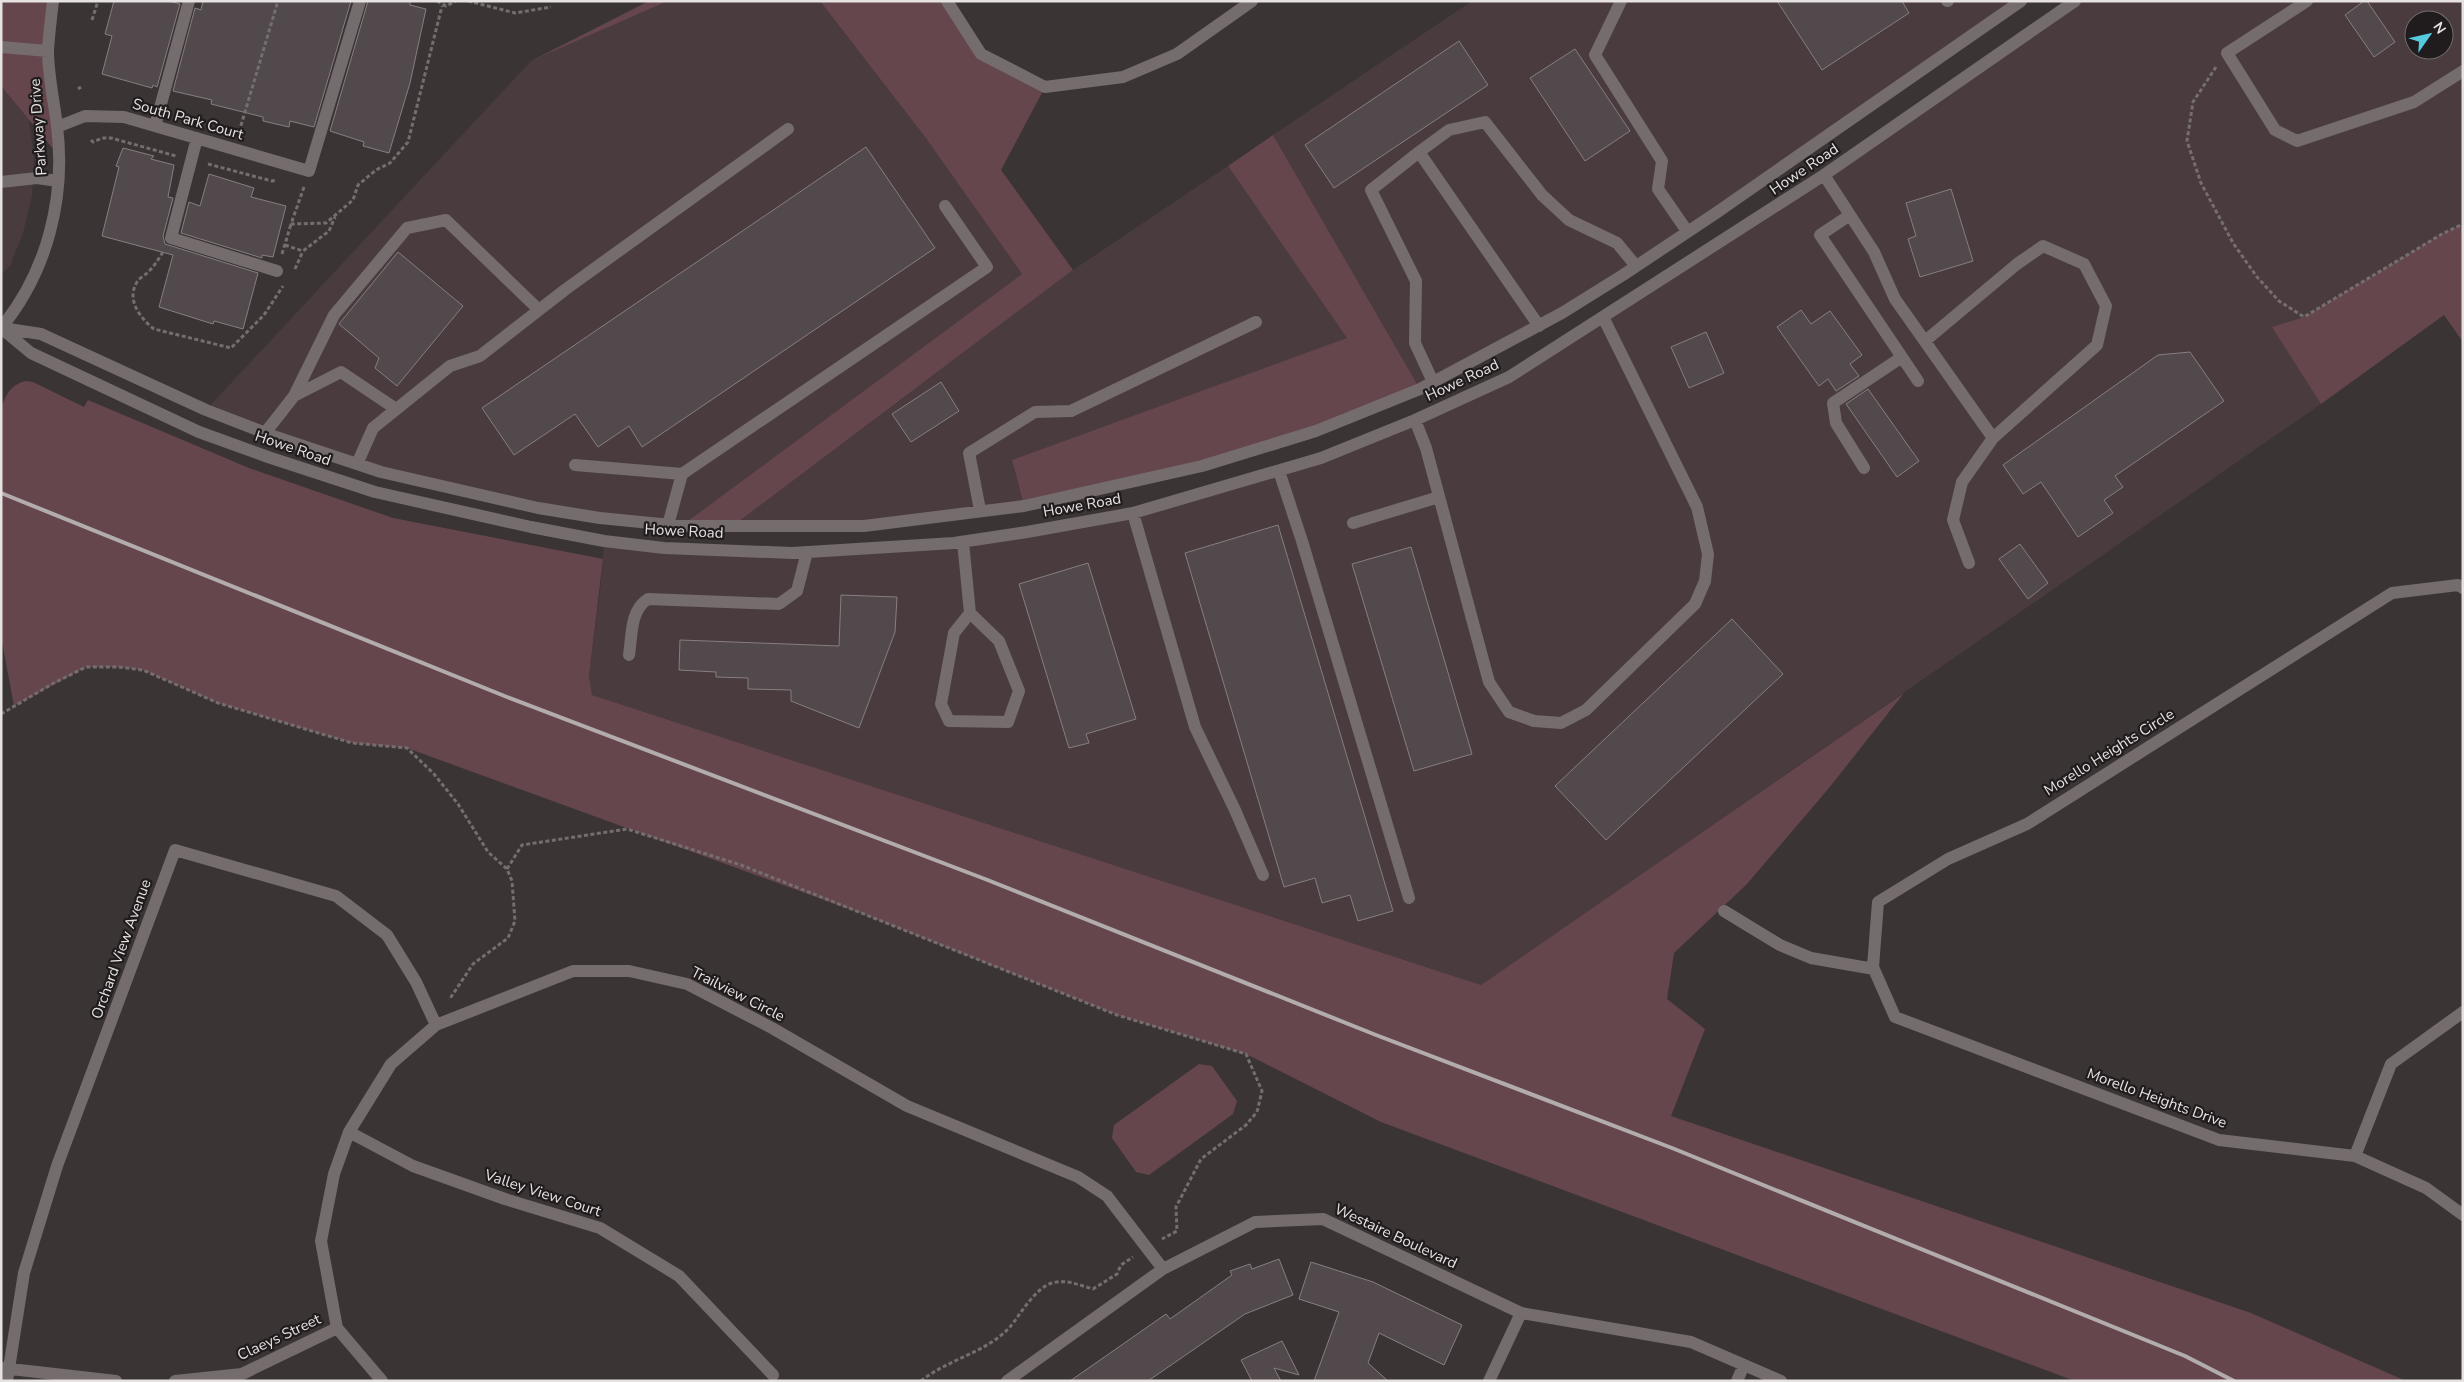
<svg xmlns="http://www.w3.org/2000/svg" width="2464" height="1382" font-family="'Nunito Sans',sans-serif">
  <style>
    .built { fill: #4a3b3e; fill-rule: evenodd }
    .green { fill: #66464d }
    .building { fill: #51494b; stroke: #877e80 }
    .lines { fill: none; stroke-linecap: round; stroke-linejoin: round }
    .path { stroke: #746e6f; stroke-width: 3; stroke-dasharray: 4 2.5; stroke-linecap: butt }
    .minor { stroke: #746c6d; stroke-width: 12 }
    .rail { stroke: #b2acac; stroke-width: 4 }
    .labels { text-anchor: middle; stroke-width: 4.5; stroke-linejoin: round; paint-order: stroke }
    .street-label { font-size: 15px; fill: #e7e2e2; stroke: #201c1d }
  </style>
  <rect width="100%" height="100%" fill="#3b3435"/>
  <path class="built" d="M668,1H820L925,137L1022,274L681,526L600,518L381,472L206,410L531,61Z
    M1472,1H2021L1623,275L1420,389L1273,135Z
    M2075,1H2463V224L2442,234L2304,317L2273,327L2321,404L1481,985L592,695L589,676L602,574L604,541L714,550L954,543L1133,513L1279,471L1509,377ZM2414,20H2444V50H2414Z
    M1,86L29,120L34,158L32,196L23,233L10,266L1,274Z
    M1228,166L1348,338L1012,460L1024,506L864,526L734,525L1073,270Z"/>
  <path class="green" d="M1,1H53L48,51L59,156L1,86Z
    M649,1H668L531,61Z
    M820,1H947L981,54L1045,87L1001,170L1073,270L734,525L681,526L1022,274L925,137Z
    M1273,135L1420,389L1316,431L1024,506L1012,460L1347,338L1228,166Z
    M2463,224V342L2444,315L2321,404L2272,327L2304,317L2442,234Z
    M26,381L33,382L84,407L88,400L249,468L393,518L603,559L589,676L592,695L1481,985L1904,693L1829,788L1747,884L1674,953L1667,999L1705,1029L1671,1116L2251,1313L2406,1381H2075L1381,1122L1246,1054L1117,1015L863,914L407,748L352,743L218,703L143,670L118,667H86L14,706L1,636V408C6,395 11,384 26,381Z
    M1199,1064L1212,1066L1237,1101L1233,1114L1149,1175L1136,1172L1112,1138L1114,1125Z"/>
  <path class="building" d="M114,1H169L180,4L157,87L153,85L152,88L102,74L112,36L105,34Z
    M203,1H351L314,127L290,121L289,127L263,121V117L211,104L212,100L173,91L195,8L201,10Z
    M368,1H410V5L426,9L410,83L389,153L363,146L364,142L330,131Z
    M1777,1H1902L1909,13L1822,70Z
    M2364,1H2367L2395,42L2374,57L2345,15Z
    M1459,41L1488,85L1334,188L1305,145Z
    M1575,49L1630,131L1585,161L1530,78Z
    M866,147L935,248L642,447L629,426L598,447L575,414L514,455L482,408Z
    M123,148L154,156L151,159L174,165L168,197L173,198L163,236L165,244L258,273L243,329L214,321L213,324L159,307L173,255L102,236L119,167L116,166Z
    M209,174L254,188L251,197L286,206L273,257L262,255V258L181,233L189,202L200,206Z
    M1951,189L1973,261L1920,277L1908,239L1916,236L1906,203Z
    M398,252L463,306L397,386L375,368L379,358L339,324Z
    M1801,310L1811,324L1830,311L1862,355L1850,364L1859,376L1836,391L1828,379L1819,386L1777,327Z
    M1706,332L1724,373L1689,388L1671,347Z
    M2190,352L2224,401L2115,476L2123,487L2104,500L2113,513L2078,537L2041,482L2023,494L2003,465L2158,355Z
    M941,382L959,411L911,442L892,414Z
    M1868,389L1919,461L1897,477L1846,404Z
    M1278,525L1393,911L1358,921L1350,895L1322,903L1315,878L1284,887L1185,553Z
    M2020,544L2048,583L2028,599L1999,559Z
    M1411,547L1472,754L1414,771L1352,564Z
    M1088,563L1136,719L1086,734L1089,743L1069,748L1019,584Z
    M841,595L897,597L895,632L859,728L791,701V690L748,689V678L716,677V672L679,670L680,640L839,646Z
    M1732,619L1783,674L1606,840L1555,786Z
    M1279,1259L1293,1295L1245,1314L1148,1381H1070L1166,1314L1170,1319L1232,1275L1230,1271L1250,1264L1252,1269Z
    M1311,1262L1373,1282L1462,1325L1444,1365L1379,1333L1368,1363L1388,1381H1314L1339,1312L1299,1299Z
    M1282,1341L1299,1375L1274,1368L1281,1381H1252L1241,1360Z"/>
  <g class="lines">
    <path class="path" d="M437,1L446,6L456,1
      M468,1L515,13L551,7
      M92,20L98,1
      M2216,67L2193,102L2187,141L2201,183L2233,243L2257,277L2279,301L2304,317L2442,234L2463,224
      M78,89L81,87
      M239,132L278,1
      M91,140L93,142L102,138H111L176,156
      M208,164L272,181L277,180
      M304,187L291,224L326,223L353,200L358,185L376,170L390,163L408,142L442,6
      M285,245L303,251L329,231L335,217
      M163,252C158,260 153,268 146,274C143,276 139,279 137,282C126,300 140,318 154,329L231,348L264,315L283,286
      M282,254L291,224
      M295,269L303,251
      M1,714L52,684L86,667H118L143,670L218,703L352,743L407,748L434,774L458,804L488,852L507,869L512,881L515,921L508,938L473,964L449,1000
      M507,869L522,845L627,829L741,865L1117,1015L1246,1054L1262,1091L1257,1112L1246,1125L1201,1159L1176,1207L1177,1231L1162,1239
      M921,1381C948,1359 986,1353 1010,1327C1020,1315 1035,1288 1052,1283C1066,1279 1079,1285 1093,1289L1117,1274L1121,1265L1133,1257"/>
    <path class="minor" d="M947,1L981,54L1045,87L1123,77L1177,54L1252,1
      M1621,1L1595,55L1662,161L1658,189L1687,231
      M1947,1H1948
      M2307,1L2227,53L2275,130L2297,141L2414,102L2463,71
      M1,47L48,51
      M155,126L189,1
      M57,127L85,116L124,117L309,171L360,1
      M197,138L171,238L277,271
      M1419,152L1371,190L1416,281L1415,343L1433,382
      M1824,175L1874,252L1895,299L1993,438
      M1,182L37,178L58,181
      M1850,215L1820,235L1918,381
      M1539,326L1419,152L1449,130L1485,122L1542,195L1569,220L1617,243L1636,266
      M1,328L31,353L199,432L268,457L375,492L531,527L604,541L664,548L792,553L954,543L1027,532L1133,513L1321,458L1415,420L1509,377L1824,175L2075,1
      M1,328C47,272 66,198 57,126C54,101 48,76 48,50C49,34 51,18 53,1
      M2,328L41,334L206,410L276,437L381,472L538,508L600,518L681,526H864L1024,506L1202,466L1316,431L1420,389L1562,313L1623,275L1716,213L2021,1
      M1925,341L2017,264L2043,246L2084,264L2106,306L2097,345L1993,438L1962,482L1953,520L1969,563
      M294,396L334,315L407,228L446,220L539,310
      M1415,420L1426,448L1489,682L1509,712L1534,721L1561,723L1586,710L1695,604L1705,581L1708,554L1697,507L1603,317
      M265,433L294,396L341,372L396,409
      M357,464L373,428L450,366L480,356L566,289L788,129
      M575,465L682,474
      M1864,468L1836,423L1833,403L1902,357
      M1279,471L1302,541L1409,898
      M980,510L969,453L1035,412L1071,411L1256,322
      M1133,513L1195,727L1235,810L1263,875
      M1353,523L1439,497
      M668,525L682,474L987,267L945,206
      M963,542L970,613L999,641L1019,691L1008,722L949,721L941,704L954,633L970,613
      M2463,588L2458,585L2392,593L2027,824L1948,859L1878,902L1873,967L1895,1017L2219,1140L2355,1156L2426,1188L2463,1215
      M629,655C632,636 630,610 648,599L779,604L797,591L807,552
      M1724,911L1780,945L1811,958L1874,969
      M349,1132L413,1166L505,1199L600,1228L679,1276L773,1375
      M2355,1156L2391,1064L2463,1012
      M2,1368L116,1381
      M7,1381L24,1273L57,1166L175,850L336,896L387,935L416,982L436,1025
      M175,1381L242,1374L337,1328
      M382,1381L337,1328L321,1241L334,1174L349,1132L391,1064L436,1025L573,971H629L687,984L772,1028L907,1106L1078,1177L1107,1196L1163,1269
      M1007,1381L1163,1269L1255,1222L1323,1219L1521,1313L1691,1342L1781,1381
      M1489,1381L1521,1313
      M1737,1381L1744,1365"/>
    <path class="rail" d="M1,493L507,697L985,879L1376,1035L1672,1148L2185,1356L2234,1381"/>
  </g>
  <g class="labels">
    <g class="street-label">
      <text transform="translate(188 119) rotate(16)" y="5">South Park Court</text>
      <text transform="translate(38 127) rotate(-94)" y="5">Parkway Drive</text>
      <text transform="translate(1804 169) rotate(-34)" y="5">Howe Road</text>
      <text transform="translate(1462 380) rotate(-25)" y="5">Howe Road</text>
      <text transform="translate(293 448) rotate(19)" y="5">Howe Road</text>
      <text transform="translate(1082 505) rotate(-10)" y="5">Howe Road</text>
      <text transform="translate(684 531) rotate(3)" y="5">Howe Road</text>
      <text transform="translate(2109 752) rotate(-32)" y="5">Morello Heights Circle</text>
      <text transform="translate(121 949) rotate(-70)" y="5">Orchard View Avenue</text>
      <text transform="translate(738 994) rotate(27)" y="5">Trailview Circle</text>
      <text transform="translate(2157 1098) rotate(20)" y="5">Morello Heights Drive</text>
      <text transform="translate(543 1193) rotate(18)" y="5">Valley View Court</text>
      <text transform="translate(1396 1236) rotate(25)" y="5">Westaire Boulevard</text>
      <text transform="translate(279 1337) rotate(-25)" y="5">Claeys Street</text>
    </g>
  </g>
  <rect width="2464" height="1382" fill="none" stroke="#e7e2e2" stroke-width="5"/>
  <g transform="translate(2429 35) rotate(56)"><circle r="24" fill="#201c1d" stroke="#706b6c"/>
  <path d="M0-4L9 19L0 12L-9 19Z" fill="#55cadf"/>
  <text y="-8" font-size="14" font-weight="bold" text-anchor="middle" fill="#e7e2e2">N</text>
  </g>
</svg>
